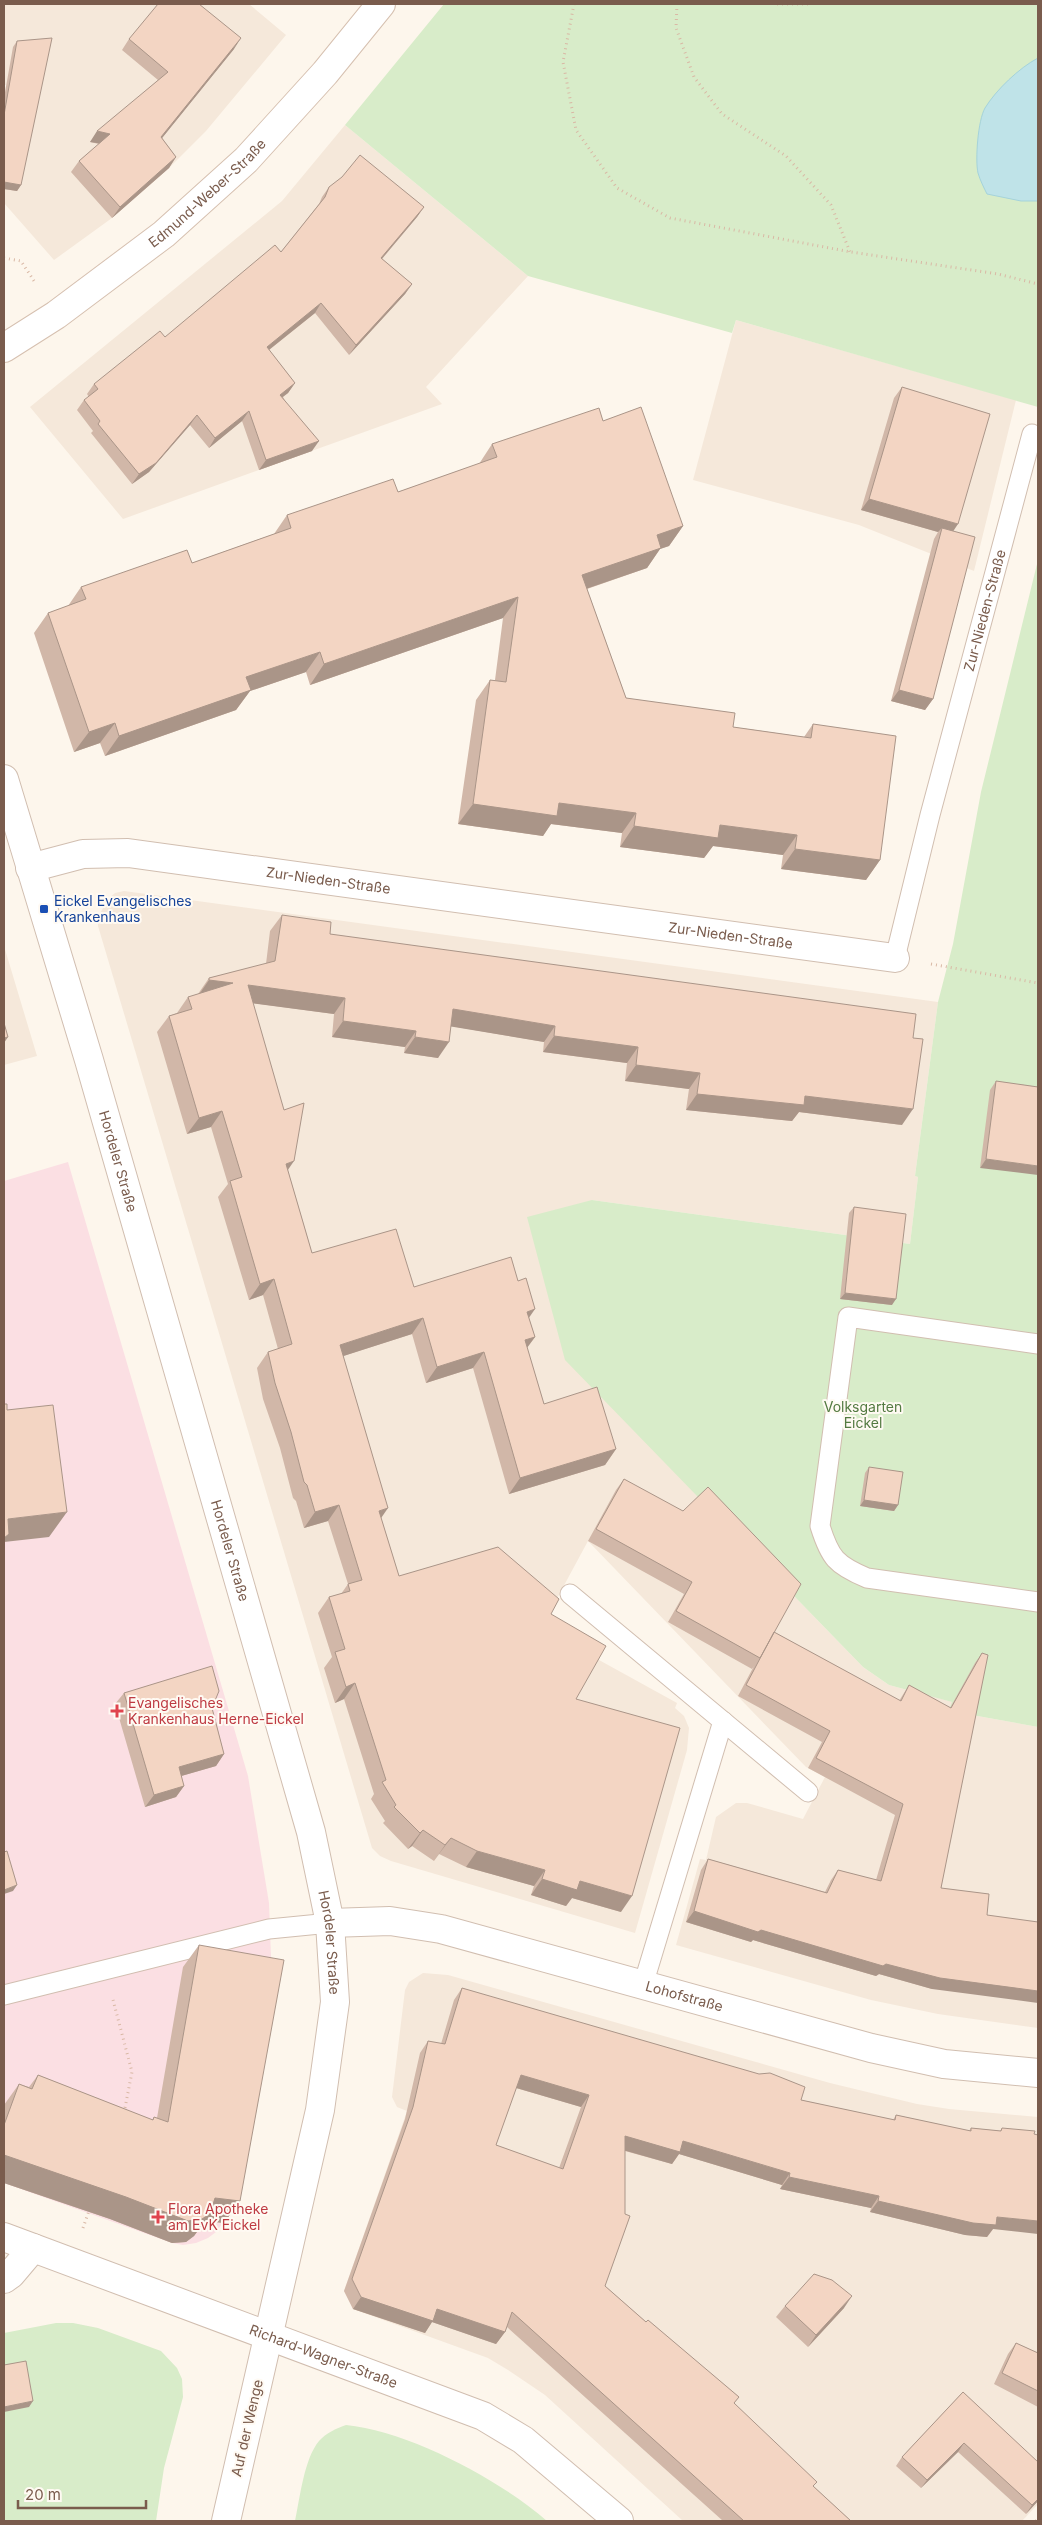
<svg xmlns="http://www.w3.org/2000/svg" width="1042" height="2525" font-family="Inter,sans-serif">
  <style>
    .residential { fill: #f5e8da }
    .medical { fill: #fbdfe3 }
    .green { fill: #d8ecc9 }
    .water { fill: #bfe3e8; stroke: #a5d3da }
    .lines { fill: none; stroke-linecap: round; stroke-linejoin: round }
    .service-casing { stroke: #d1beb0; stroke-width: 21 }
    .minor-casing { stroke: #d1beb0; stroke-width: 30 }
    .tertiary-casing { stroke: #d1beb0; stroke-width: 30 }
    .secondary-casing { stroke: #d6c0b0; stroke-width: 30 }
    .path { stroke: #d9b8a5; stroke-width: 3; stroke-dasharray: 1 4; stroke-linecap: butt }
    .service { stroke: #fff; stroke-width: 19 }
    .minor { stroke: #fff; stroke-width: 28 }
    .tertiary { stroke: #fff; stroke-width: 28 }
    .secondary { stroke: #fff; stroke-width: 28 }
    .wall { fill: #d1b7a8; fill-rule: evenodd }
    .shaded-wall { fill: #aa9588 }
    .building { fill: #f3d5c3; stroke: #aa9588; fill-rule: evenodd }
    .transit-dot { fill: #1a4fb4; stroke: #fffaf3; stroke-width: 2 }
    .health-dot { fill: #e0444e; stroke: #fffaf3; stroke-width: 2 }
    .labels { text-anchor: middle; stroke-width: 4; stroke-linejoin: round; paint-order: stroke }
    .street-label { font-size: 14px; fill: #7a5c4d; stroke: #fffaf3 }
    .transit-label { font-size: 14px; fill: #164399; stroke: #fffaf3; text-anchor: start }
    .park-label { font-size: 14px; fill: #537a41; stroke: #fffaf3 }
    .health-label { font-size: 14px; fill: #be3a42; stroke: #fffaf3; text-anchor: start }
  </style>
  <rect width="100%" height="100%" fill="#fdf6ec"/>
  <path class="residential" d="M4,4H249L286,35L206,131L169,168L112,218L54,260L4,203V98L6,85H4Z
    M345,125L528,276L426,387L442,404L123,519L30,407L282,201Z
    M736,320L1016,400L974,571L859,525L693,480Z
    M124,891L938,1002L915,1176L918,1177L910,1244L592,1200L700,1499L863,1667L889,1685L953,1702L950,1707L972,1715L1038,1727V2028L938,2014L871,2000L676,1945L700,1859L706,1860L716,1817L736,1803H747L803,1819L825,1777L806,1767L588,1541L541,1628L677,1703L675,1708L684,1716L689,1728L687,1750L635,1933L391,1861L380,1856L372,1848L98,926V917L108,899L115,893Z
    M4,946L37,1056L4,1065Z
    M423,1973L448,1975L830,2083L917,2104L949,2109L1038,2117V2504L1022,2521H683L545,2395L508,2370L488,2358L353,2309L344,2291L407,2111L397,2107L392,2097L405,1990L409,1982Z"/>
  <path class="medical" d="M68,1162L248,1776L269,1903L271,1957L266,2028L230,2214L216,2232L208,2238L196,2243L183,2245L172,2243L4,2183V1181Z"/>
  <path class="green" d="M444,4H1038V407L736,320L732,333L528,276L345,125Z
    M1038,560V1727L972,1715L950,1707L952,1702L889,1685L863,1667L565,1360L527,1217L592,1200L910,1244L918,1177L915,1176L938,1002L953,944L981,792Z
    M56,2323H73L98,2328L161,2351L177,2368L182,2379L183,2397L164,2468L156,2521H4V2333Z
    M346,2425C409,2431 500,2480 547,2521H295C300,2498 304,2459 319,2441C326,2433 337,2428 346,2425Z"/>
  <path class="water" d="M1038,58V201H1021L987,194C984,188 980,180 978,173C975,160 978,120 985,108C996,90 1019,68 1038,58Z"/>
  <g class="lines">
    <defs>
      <g id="service">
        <path id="s1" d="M895,958L930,815L1032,434"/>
        <path d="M1038,1344L848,1317L820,1526C830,1558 836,1565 867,1578L1038,1602"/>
        <path d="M570,1594L808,1792"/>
        <path d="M643,1985L723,1721"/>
        <path d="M4,1995L269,1929L330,1923"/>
      </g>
      <g id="minor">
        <path id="s2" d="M30,868L83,854L128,853L895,958"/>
        <path id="s3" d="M330,1923L390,1921L441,1929L871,2048L944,2064L1038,2073"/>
        <path id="s4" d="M4,2237L483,2416L523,2440L619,2521"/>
        <path d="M4,2279L11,2274L33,2248"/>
      </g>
      <g id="tertiary">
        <path id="s5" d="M4,779L89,1060L311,1832L330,1923L335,2002L320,2110L226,2521"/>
      </g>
      <g id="secondary">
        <path id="s6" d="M4,348L56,315L164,234L246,160L325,73L381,4"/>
      </g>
    </defs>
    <use href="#service" class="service-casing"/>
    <use href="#minor" class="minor-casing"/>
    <use href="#tertiary" class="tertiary-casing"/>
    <use href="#secondary" class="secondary-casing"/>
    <path class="path" d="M574,4L563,62L576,130L617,188L670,218L851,252L998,274L1038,284
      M677,4L676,28L694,77L722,114L786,156L831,205L850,252
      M777,4H811
      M4,258L21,261L36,284
      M931,964L1038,983
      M113,2000L132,2072L124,2113
      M83,2228L90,2208
      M1036,2521L1038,2518"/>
    <use href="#service" class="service"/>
    <use href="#minor" class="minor"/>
    <use href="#tertiary" class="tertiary"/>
    <use href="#secondary" class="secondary"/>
  </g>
  <path class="wall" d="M129,39L234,49L162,138L176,157L169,168L112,218L71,172L79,161L99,144L90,142L158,80L122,50Z
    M17,41L21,185L17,191L4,189V98L13,47Z
    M329,187L424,207L417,217L382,259L412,284L405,294L349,355L315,313L269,350L295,383L288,393L283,397L312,451L259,470L242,421L209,448L190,425L149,472L132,484L91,433L93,431L77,410L84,400L89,397L87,394L94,384L165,337L281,252L319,204L322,197Z
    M902,387L953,531L933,699L925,710L891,701L934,539L938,532L861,510L894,398Z
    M603,421L683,526L669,546L660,549L647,568L587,589L626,698L733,727L804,737L813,724L880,860L866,880L781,869L783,855L713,846L704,858L620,847L622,833L551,824L543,836L458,824L476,700L490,680H495L503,618L310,685L306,672L250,691L236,710L105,756L100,743L74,752L34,633L48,613L68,606L81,587L192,563L274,534L287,515L398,492L479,464L492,444Z
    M282,915L330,934L902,1125L799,1112L792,1121L686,1110L689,1089L625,1081L627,1063L543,1052L544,1042L451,1026L438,1058L404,1053L405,1047L332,1037L334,1014L253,1003L288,1171L312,1253L414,1287L529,1318L535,1337L527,1348L544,1404L616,1449L605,1465L509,1494L473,1368L426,1383L412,1334L343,1356L381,1518L399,1576L551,1614L576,1699L621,1912L572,1898L566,1906L531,1895L534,1886L466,1867L439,1854L434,1861L412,1846L408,1849L383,1823L385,1821L371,1799L374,1794L344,1699L335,1703L324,1668L332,1657L318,1613L329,1597L341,1594L348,1584L328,1521L304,1528L296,1501L293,1498L280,1448L263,1399L257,1368L268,1352L278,1349L263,1295L249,1300L218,1197L228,1184L211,1127L187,1134L157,1032L169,1016L177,1013L188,997L198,994L209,978L266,964L270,931Z
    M996,1081L1038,1087L980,1168L990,1090Z
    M854,1207L892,1305L840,1299L849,1213Z
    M869,1467L898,1505L894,1511L860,1506L865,1473Z
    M624,1479L774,1632L899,1701L909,1685L950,1708L975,1663L982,1653L941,1888L932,1989L879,1974L876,1976L753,1940L751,1942L686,1922L701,1870L708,1859L825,1892L831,1880L838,1870L876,1880L895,1815L808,1768L822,1742L738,1696L754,1666L752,1669L668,1622L684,1594L588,1541L616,1490Z
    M124,1693L212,1708L224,1754L216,1766L181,1776L184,1786L176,1797L145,1807L115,1704Z
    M199,1945L240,2201L224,2223L205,2221L194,2236L186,2242L172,2243L110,2219L4,2183V2105L19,2084L29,2087L38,2075L152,2120L154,2117L157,2118L183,1967Z
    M462,1988L801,2100L893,2120L896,2115L969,2131L971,2128L1000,2131L1002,2128L993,2229L987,2237L965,2235L870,2212L871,2208L780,2189L782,2185L679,2154L672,2164L625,2151L605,2286L646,2322L739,2397L734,2403L814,2487L851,2521H723L507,2327L505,2332L496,2344L432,2322L425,2333L353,2309L344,2291L405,2119L420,2053L428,2041L441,2044L454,2000ZM516,2088L581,2107L559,2168L496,2145Z
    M785,2306L844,2308L808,2347L776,2317Z
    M1016,2343L1038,2353V2407L994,2384L1008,2354Z
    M963,2392L1038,2501L1026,2514L958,2452L921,2488L896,2466L902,2457Z"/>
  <path class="shaded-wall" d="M241,38L234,49L154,148L161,137Z
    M97,131L110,134L103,144L90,142Z
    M176,157L169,168L112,218L120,207Z
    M4,182L21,185L17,191L4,189Z
    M424,207L417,217L374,268L381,258Z
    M412,284L405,294L349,355L356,345Z
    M321,303L315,313L260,357L267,347Z
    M295,383L288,393L273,404L280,395Z
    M249,411L242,421L209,448L215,438Z
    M197,415L190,425L149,472L132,484L139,474Z
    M319,441L312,451L259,470L266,460Z
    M869,499L958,524L950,536L942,528L938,532L861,510Z
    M683,526L669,546L660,549L647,568L568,595L582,575L657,535Z
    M518,597L503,618L310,685L324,664Z
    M320,652L306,672L250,691L236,710L105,756L119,736L246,677Z
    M899,690L933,699L925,710L891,701Z
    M115,723L100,743L74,752L89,732Z
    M559,803L636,813L622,833L551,824L543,836L458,824L473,804Z
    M720,825L797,835L783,855L713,846L704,858L620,847L634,826Z
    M795,849L880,860L866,880L781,869Z
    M209,980L233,983L198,996Z
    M248,985L345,998L334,1014L236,1001Z
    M453,1009L555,1026L544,1042L442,1025Z
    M343,1021L416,1031L405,1047L332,1037Z
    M554,1036L638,1047L627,1063L543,1052Z
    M8,1037L4,1043V1038Z
    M415,1037L449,1042L438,1058L404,1053Z
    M636,1065L700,1073L689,1089L625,1081Z
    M697,1094L805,1096L913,1109L902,1125L799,1112L792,1121L686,1110Z
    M222,1111L211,1127L187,1134L199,1118Z
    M986,1159L1038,1166V1175L980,1168Z
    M294,1161L283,1177L286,1164Z
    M274,1279L263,1295L249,1300L260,1284Z
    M845,1293L896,1299L892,1305L840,1299Z
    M535,1309L524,1325L527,1312Z
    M423,1318L412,1334L328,1361L340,1345Z
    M535,1337L523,1353L525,1340Z
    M484,1352L473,1368L426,1383L437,1367Z
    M616,1449L605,1465L509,1494L520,1478Z
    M864,1500L898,1505L894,1511L860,1506Z
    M339,1505L328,1521L304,1528L315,1512Z
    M388,1508L377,1524L379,1511Z
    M67,1512L49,1537L4,1542V1525L8,1519Z
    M355,1683L344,1699L335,1703L346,1687Z
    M224,1754L216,1766L171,1779L179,1767Z
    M184,1786L176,1797L145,1807L154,1795Z
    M423,1830L412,1846L408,1849L420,1833Z
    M451,1838L439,1854L434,1861L445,1845Z
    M477,1851L545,1870L534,1886L466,1867Z
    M542,1879L580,1881L632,1896L621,1912L572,1898L566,1906L531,1895Z
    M17,1885L13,1891L4,1894V1890Z
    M694,1911L886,1964L1038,1991V2003L932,1989L879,1974L876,1976L753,1940L751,1942L686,1922Z
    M521,2075L589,2095L581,2107L513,2087Z
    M625,2136L683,2141L790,2173L782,2185L679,2154L672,2164L616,2148Z
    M4,2155L215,2198L240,2201L224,2223L205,2221L194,2236L186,2242L172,2243L110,2219L4,2183Z
    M789,2177L879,2196L871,2208L780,2189Z
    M878,2201L997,2217L1038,2221V2234L993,2229L987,2237L965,2235L870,2212Z
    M852,2296L844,2308L808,2347L816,2335Z
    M361,2297L437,2309L505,2332L496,2344L432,2322L425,2333L353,2309Z
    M33,2401L29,2407L4,2412V2407Z
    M964,2443L958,2452L921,2488L927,2480Z
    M1038,2499V2501L1026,2514L1032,2505Z"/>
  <path class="building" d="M158,4H199L241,38L161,137L176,157L120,207L79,161L110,134L97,131L168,72L129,39Z
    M52,38L21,185L4,182V115L17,41Z
    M360,155L424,207L381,258L412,284L356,345L321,303L267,347L295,383L280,395L319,441L266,460L249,411L215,438L197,415L156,463L139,474L98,424L100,421L84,400L98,389L94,384L160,331L165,337L275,245L281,252L325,197L329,187L342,177Z
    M902,387L990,414L958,524L869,499Z
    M641,407L683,526L657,535L661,548L582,575L626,698L735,713L733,727L811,738L813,724L896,736L880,860L795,849L797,835L720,825L718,838L634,826L636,813L559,803L557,816L473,804L490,680L506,682L518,597L324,664L320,652L246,677L251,690L119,736L115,723L89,732L48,613L86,599L81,587L187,550L192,563L291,528L287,515L393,479L398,492L497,457L492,444L599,408L603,421Z
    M942,528L975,537L933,699L899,690Z
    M282,915L331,922L330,934L916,1014L913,1038L923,1039L913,1109L805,1096L804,1105L697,1094L700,1073L636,1065L638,1047L554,1036L555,1026L453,1009L449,1042L415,1037L416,1031L343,1021L345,998L248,985L284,1110L304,1103L294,1161L286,1164L312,1253L396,1229L414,1287L511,1257L518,1281L526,1278L535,1309L527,1312L535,1337L525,1340L544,1404L597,1387L616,1449L520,1478L484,1352L437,1367L423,1318L340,1345L388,1508L379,1511L399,1576L498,1547L559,1599L551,1614L606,1646L576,1699L680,1728L632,1896L580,1881L577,1890L542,1879L545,1870L477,1851L451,1838L445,1845L423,1830L420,1833L394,1807L396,1805L382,1782L386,1780L355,1683L346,1687L335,1652L345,1649L329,1597L350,1591L348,1584L362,1580L339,1505L315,1512L307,1485L304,1482L291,1432L275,1383L268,1352L292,1344L274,1279L260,1284L230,1181L242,1177L222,1111L199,1118L169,1016L192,1009L188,997L233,983L209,980V978L275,961Z
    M4,1023L8,1037L4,1038Z
    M996,1081L1038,1087V1166L986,1159Z
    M854,1207L906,1214L896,1299L845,1293Z
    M4,1404H7V1410L53,1405L67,1512L8,1519L9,1534L4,1538Z
    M869,1467L903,1472L898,1505L864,1500Z
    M624,1479L683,1511L708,1487L801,1584L760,1658L676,1611L692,1582L596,1529Z
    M774,1632L901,1701L909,1685L951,1708L982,1653L988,1655L941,1888L989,1894L987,1915L1038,1922V1991L940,1978L886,1964L883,1966L761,1930L758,1932L694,1911L708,1859L827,1893L838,1870L881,1881L903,1804L816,1758L830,1731L746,1685Z
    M212,1666L219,1691L212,1708L224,1754L179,1767L184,1786L154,1795L124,1693Z
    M7,1851L17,1885L4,1890V1852Z
    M199,1945L284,1960L240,2201L215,2198L210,2214L202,2219L188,2221L126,2197L4,2155V2125L19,2084L32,2089L38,2075L153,2120L154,2117L168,2122Z
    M462,1988L759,2074L770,2073L805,2087L801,2100L895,2120L896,2115L971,2131V2128L1001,2131L1002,2128L1035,2131L1034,2134L1038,2135V2221L997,2217L996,2225L973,2223L878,2201L879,2196L789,2177L790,2173L683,2141L680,2152L625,2136V2214L630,2216L605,2286L646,2322L648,2320L739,2397L734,2403L817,2482L813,2486L851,2521H744L512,2312L505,2332L437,2309L433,2321L361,2297L352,2279L413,2107L428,2041L445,2044ZM521,2075L589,2095L563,2169L496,2145Z
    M814,2274L832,2280L852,2296L816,2335L785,2306Z
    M1016,2343L1038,2353V2391L1002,2373Z
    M26,2361L33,2401L4,2407V2365Z
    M963,2392L1038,2462V2499L1032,2505L964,2443L927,2480L902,2457Z"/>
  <rect class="transit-dot" x="39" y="904" width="10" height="10" rx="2.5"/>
  <g class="health-dot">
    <path d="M114.5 1703.5h5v5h5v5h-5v5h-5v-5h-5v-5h5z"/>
    <path d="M155.5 2209.5h5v5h5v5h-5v5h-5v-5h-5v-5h5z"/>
  </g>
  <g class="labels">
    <g class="street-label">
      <text dy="5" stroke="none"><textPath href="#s6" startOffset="256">Edmund-Weber-Straße</textPath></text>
      <text dy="5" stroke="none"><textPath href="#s1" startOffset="359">Zur-Nieden-Straße</textPath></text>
      <text dy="5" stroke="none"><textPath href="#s2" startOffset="302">Zur-Nieden-Straße</textPath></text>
      <text dy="5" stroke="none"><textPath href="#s2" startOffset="708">Zur-Nieden-Straße</textPath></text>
      <text dy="5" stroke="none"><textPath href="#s5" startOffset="399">Hordeler Straße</textPath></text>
      <text dy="5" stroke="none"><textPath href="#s5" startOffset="804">Hordeler Straße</textPath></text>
      <text dy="5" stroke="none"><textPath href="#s5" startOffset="1209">Hordeler Straße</textPath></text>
      <text dy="5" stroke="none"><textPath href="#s3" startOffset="364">Lohofstraße</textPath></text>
      <text dy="5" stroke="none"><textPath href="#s4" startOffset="341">Richard-Wagner-Straße</textPath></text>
      <text transform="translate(247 2428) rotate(-77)" y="5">Auf der Wenge</text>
    </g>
    <g class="transit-label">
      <text x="54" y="906">Eickel Evangelisches<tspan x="54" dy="16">Krankenhaus</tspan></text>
    </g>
    <g class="park-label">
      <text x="863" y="1412">Volksgarten<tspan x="863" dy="16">Eickel</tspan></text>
    </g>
    <g class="health-label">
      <text x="128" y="1708">Evangelisches<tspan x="128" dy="16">Krankenhaus Herne-Eickel</tspan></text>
      <text x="168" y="2214">Flora Apotheke<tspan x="168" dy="16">am EvK Eickel</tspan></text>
    </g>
  </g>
  <rect width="1042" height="2525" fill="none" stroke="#7a5c4d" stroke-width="10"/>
  <path d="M18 2500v8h128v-8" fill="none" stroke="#7a5c4d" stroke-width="2.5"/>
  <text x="25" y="2500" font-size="15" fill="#7a5c4d" stroke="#fffaf3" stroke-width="4" paint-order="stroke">20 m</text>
</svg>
